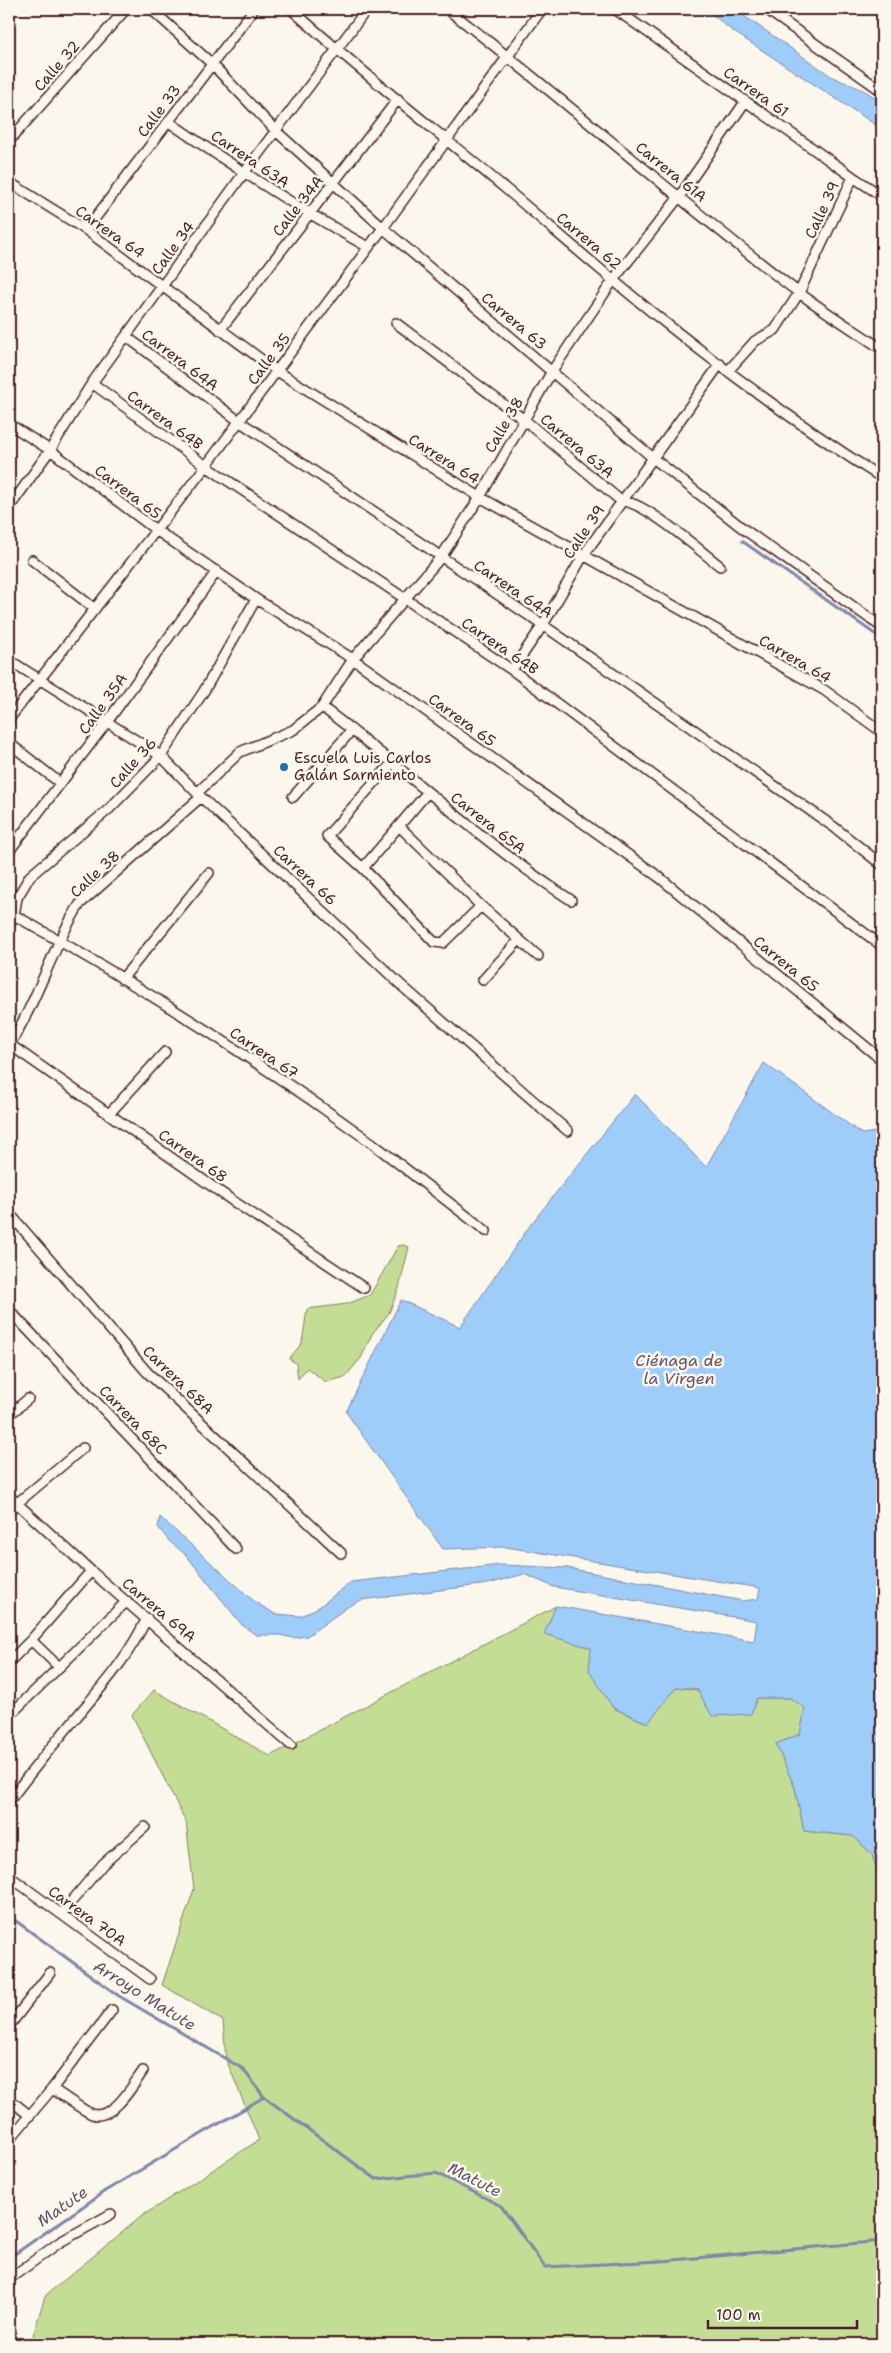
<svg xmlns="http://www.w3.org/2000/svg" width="891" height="2353" font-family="'Shantell Sans',sans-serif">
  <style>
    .green { fill: #c3dd94; stroke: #867e60 }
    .water { fill: #9fcdfa; stroke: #7d87a7 }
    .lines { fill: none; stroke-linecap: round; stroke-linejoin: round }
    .stream { stroke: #7d87a7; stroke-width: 3 }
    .minor-casing { stroke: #4a1f2b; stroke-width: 12 }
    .minor { stroke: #fbf7ec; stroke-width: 9 }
    .poi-dot { fill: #1f6fb2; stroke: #fbf7ec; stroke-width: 2 }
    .labels { text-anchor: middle; stroke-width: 5; stroke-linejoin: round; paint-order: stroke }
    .street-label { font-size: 15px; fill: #4a1f2b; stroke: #fbf7ec }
    .poi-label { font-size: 15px; fill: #4a1f2b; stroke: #fbf7ec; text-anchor: start }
    .water-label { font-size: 16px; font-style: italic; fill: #645369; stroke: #fbf7ec }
  </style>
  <rect width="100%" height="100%" fill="#fbf7ec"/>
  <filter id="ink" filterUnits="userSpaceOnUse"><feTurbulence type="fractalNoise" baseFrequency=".02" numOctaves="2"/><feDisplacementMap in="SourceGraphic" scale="10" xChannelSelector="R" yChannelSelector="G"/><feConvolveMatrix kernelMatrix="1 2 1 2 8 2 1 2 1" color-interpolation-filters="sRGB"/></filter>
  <g filter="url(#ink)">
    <path class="green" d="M404,1245L409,1247L399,1288L389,1313L372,1334L361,1358L345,1377L326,1382L307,1368L298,1379L296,1363L289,1359L302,1343L307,1309L347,1304L370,1295L398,1246Z
      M556,1606L545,1634L592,1648L613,1708L647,1723L677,1687L756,1698H790L806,1708L800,1734L776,1744L795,1788L804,1831L853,1836L872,1854L880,1880H882V2344H43L33,2335L45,2296L142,2216L259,2140L226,2059L223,2021L162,1985L194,1889L186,1822L132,1715L154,1690L270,1756Z"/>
    <path class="water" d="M706,9H734L831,76C845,84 873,90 881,105C884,111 882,122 882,129L731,30Z
      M764,1063L862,1134L882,1131V1880H880L872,1854L853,1836L804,1831L795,1788L776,1744L800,1734L805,1708L790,1698H757L751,1714L712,1716L697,1689L677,1687L648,1723L613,1708L589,1670L591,1648L544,1634L556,1606L754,1641L757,1621L554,1587L524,1574L488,1584L361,1600L349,1606L307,1636L293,1638L280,1635H256L242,1625L186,1555L169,1541L158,1527L160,1517L255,1602L275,1614L301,1616L319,1607L351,1582L501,1565L567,1568L743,1601L758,1599L760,1588L506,1547L443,1549L346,1412L401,1300L460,1327L531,1224L635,1094L706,1167Z"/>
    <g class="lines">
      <path class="stream" d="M742,541L882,639
        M9,1916L119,1996L243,2069L264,2097
        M9,2258L105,2191L264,2097L376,2179L436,2173L501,2206L545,2267L662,2261L882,2241"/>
      <defs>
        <path id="minor" d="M151,9L211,63L277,132L383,228L653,458L745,530L882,627
          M291,9C360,71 434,129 506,189C558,233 610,279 663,321C733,377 807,430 882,478
          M447,9C566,100 678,201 798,292C825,312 854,330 882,349
          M615,9L853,177L882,196
          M766,9L882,91
          M169,122C234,167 299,209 368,247
          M9,141L126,9
          M9,182L86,230L277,371L480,497L824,690L882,732
          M86,230L254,9
          M396,323L527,422L621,501C643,500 700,551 720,566
          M220,330L398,99
          M127,337L239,421L543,625L834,827L882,865
          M728,371L755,341L775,330L799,293L853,177
          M92,383L206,466L512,670L882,946
          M9,424L50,450L156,530L256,599L353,659L659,877L882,1060
          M9,508L50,450L92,383L244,173L367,9
          M32,560L95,609
          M9,660L161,756L201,797L402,986L568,1131
          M512,670L543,625L583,556L720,364
          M322,707C406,770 482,843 571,900
          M9,719L206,466L383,228L542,9
          M9,743L60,783
          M392,763L327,836L363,868L434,942L443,943L481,906
          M197,793L240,752L293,730L322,707L353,659L441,557L480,497L552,371L614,279L679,197L745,102
          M293,797L352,730
          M399,826L481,906L538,956
          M9,851L107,722L217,571
          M363,868L427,793
          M14,915C137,984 257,1060 372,1143C410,1172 448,1202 486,1231
          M9,925L14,915L17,898L30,876L109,809L161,756L204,691L256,599
          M122,979L209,873
          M483,980L519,940
          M9,1044L233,1201L364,1288
          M9,1045C38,1001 51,949 80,904L201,797
          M109,1114L165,1052
          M9,1213L147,1372L341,1553
          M9,1310L236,1549
          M9,1415L28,1399
          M9,1496L91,1571L291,1745
          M9,1510L83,1448
          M31,1640L59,1667
          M9,1662L31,1640L91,1571
          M9,1716L127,1601
          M9,1801C25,1780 42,1758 59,1738C92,1697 124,1666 147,1618
          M9,1876L150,1979
          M61,1914L103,1864L145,1827
          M9,2026L50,1973
          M52,2089C63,2095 82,2110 92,2114C113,2121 133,2085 143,2071
          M9,2099L29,2115
          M9,2140L52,2089L112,2010
          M9,2279L60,2242L111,2214"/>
      </defs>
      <use href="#minor" class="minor-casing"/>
      <use href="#minor" class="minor"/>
    </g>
  </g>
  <circle class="poi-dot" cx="284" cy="767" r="5"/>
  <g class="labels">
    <g class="street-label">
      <text transform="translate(57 66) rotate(-49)" y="5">Calle 32</text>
      <text transform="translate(756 92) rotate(35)" y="5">Carrera 61</text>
      <text transform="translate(159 111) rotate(-53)" y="5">Calle 33</text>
      <text transform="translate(250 159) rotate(34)" y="5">Carrera 63A</text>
      <text transform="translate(671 172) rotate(39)" y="5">Carrera 61A</text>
      <text transform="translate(298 206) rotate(-52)" y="5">Calle 34A</text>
      <text transform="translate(822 210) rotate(-65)" y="5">Calle 39</text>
      <text transform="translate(110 232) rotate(35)" y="5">Carrera 64</text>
      <text transform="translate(589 241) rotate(40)" y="5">Carrera 62</text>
      <text transform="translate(173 248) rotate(-54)" y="5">Calle 34</text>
      <text transform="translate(514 321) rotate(40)" y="5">Carrera 63</text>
      <text transform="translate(269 359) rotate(-53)" y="5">Calle 35</text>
      <text transform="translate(180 360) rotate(37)" y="5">Carrera 64A</text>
      <text transform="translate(165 420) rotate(36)" y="5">Carrera 64B</text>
      <text transform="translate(504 425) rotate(-60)" y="5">Calle 38</text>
      <text transform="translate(577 446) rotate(40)" y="5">Carrera 63A</text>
      <text transform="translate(444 459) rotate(32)" y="5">Carrera 64</text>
      <text transform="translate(128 492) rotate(37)" y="5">Carrera 65</text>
      <text transform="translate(584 532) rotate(-56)" y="5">Calle 39</text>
      <text transform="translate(513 589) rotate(34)" y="5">Carrera 64A</text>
      <text transform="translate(500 646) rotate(34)" y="5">Carrera 64B</text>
      <text transform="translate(795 659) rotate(30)" y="5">Carrera 64</text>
      <text transform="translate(103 704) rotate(-54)" y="5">Calle 35A</text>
      <text transform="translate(462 720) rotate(36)" y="5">Carrera 65</text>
      <text transform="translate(133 763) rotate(-48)" y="5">Calle 36</text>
      <text transform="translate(488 823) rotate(38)" y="5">Carrera 65A</text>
      <text transform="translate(95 874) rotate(-43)" y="5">Calle 38</text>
      <text transform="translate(305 875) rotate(43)" y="5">Carrera 66</text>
      <text transform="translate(786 964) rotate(39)" y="5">Carrera 65</text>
      <text transform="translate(264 1053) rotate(34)" y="5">Carrera 67</text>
      <text transform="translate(193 1156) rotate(35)" y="5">Carrera 68</text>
      <text transform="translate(178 1380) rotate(44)" y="5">Carrera 68A</text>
      <text transform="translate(133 1420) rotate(46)" y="5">Carrera 68C</text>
      <text transform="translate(159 1610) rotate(40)" y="5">Carrera 69A</text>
      <text transform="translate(87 1916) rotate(36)" y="5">Carrera 70A</text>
    </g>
    <g class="poi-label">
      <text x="294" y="763">Escuela Luis Carlos<tspan x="294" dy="17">Galán Sarmiento</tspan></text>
    </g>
    <g class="water-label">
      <text x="679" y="1366">Ciénaga de<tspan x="679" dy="18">la Virgen</tspan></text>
      <text transform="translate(145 1995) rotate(32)" y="6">Arroyo Matute</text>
      <text transform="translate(475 2179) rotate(27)" y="6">Matute</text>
      <text transform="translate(62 2206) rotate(-35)" y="6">Matute</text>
    </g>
  </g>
  <rect width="891" height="2353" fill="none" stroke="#fbf7ec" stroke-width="30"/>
  <rect x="15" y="15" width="861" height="2323" fill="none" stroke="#4a1f2b" stroke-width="2" filter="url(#ink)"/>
  <path d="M708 2320v8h149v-8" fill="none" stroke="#4a1f2b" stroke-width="2.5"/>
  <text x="716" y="2320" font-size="15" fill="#4a1f2b" stroke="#fbf7ec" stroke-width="4" paint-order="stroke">100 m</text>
</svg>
